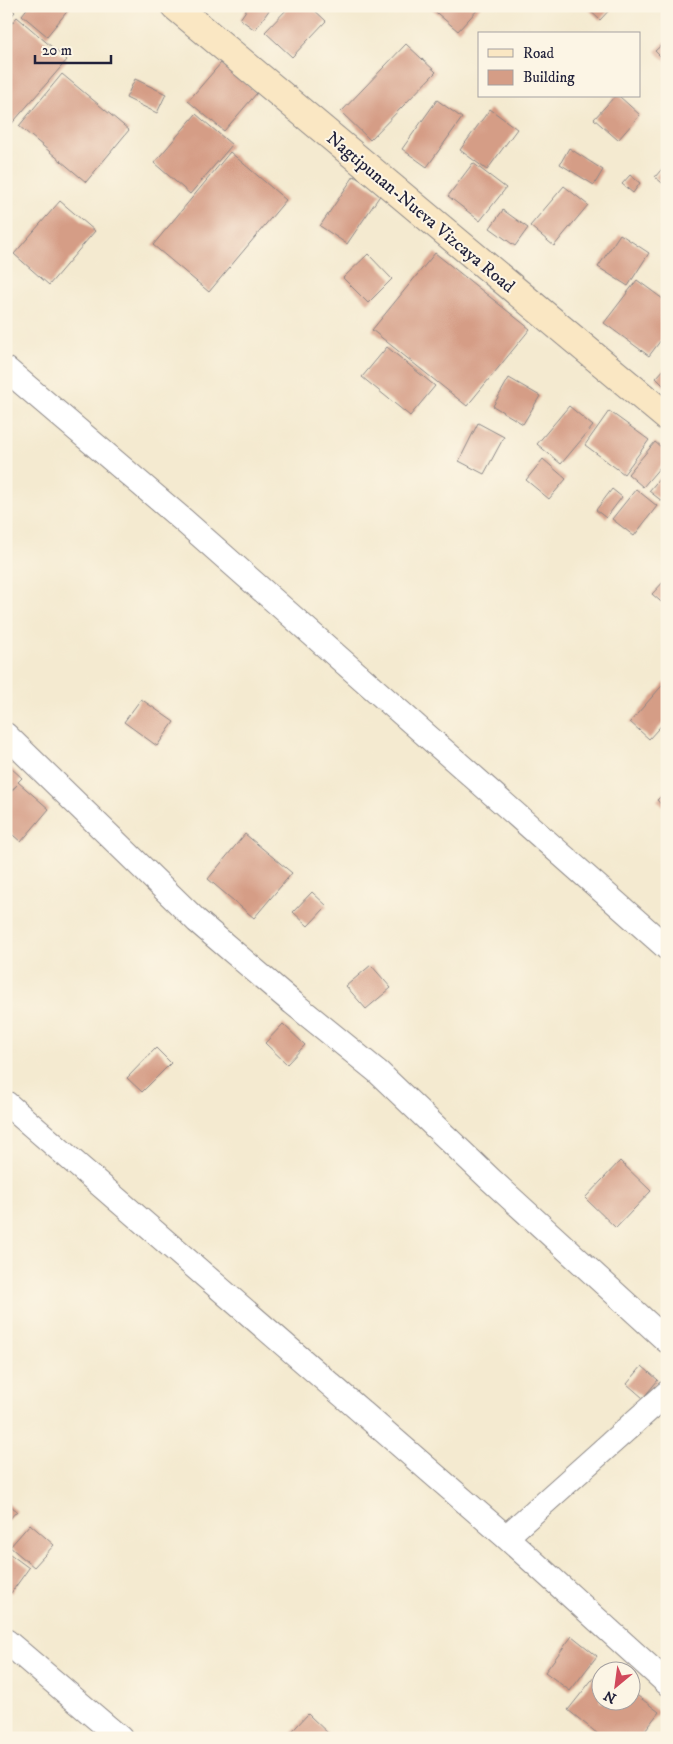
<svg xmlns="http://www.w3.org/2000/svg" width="673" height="1744" font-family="'IM FELL DW Pica',serif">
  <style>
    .building { fill: #d59d86 }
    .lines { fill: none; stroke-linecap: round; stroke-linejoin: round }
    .minor-casing { stroke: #8b8686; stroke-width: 26 }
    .secondary-casing { stroke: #8b8686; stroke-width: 30 }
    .minor { stroke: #fff; stroke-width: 24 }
    .secondary { stroke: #fae7c3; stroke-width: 28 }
    .labels { text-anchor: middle; stroke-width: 4; stroke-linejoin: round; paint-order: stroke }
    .street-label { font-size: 18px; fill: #22223b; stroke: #fcf5e5 }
  </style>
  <rect width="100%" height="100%" fill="#fcf5e5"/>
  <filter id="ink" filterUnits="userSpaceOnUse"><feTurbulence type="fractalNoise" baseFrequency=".02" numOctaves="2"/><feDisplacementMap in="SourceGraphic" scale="10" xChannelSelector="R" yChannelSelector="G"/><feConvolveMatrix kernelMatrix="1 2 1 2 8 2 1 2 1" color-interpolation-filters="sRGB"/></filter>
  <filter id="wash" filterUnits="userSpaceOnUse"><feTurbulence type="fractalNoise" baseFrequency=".0096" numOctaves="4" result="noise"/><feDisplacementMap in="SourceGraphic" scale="20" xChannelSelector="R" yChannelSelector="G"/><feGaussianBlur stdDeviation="1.12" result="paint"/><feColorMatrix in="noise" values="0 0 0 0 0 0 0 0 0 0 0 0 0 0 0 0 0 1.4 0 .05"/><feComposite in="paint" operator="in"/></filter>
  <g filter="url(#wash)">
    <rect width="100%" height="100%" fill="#f4ead0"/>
    <g id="blocks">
      <path class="building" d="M6,6L15,12L6,22Z
        M29,6H68L70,8L47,36L22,15Z
        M249,6H272L255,30L240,19Z
        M290,6H310L326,21L292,57L265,32Z
        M433,6H481L458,31L431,8Z
        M585,6H613L600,20Z
        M17,17L67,60L8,128L6,127V30Z
        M667,40V63L655,51Z
        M406,44L436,72L370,140L341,112Z
        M221,63L257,93L224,131L188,101Z
        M62,74L129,130L86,182L19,126Z
        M135,79L166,94L157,113L126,98Z
        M615,96H619L640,115L618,140L594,119Z
        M437,100L462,118L427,167L402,149Z
        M490,109L517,129L487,170L460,150Z
        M196,114L232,145L190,194L154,163Z
        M569,148L603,170L594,185L560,164Z
        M230,152L286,200L209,292L153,245Z
        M473,163L506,188L480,221L448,196Z
        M667,163V187L655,177Z
        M630,175L640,183L633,193L622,184Z
        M354,176L381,194L347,244L320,226Z
        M564,186L588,205L554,246L530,226Z
        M60,201L95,231L49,285L14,254Z
        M503,210L528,228L515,246L490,228Z
        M620,234L649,253L628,286L598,267Z
        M435,253L530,329L467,406L372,330Z
        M368,254L392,279L368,303L343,278Z
        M637,280L667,302V332L649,356L604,323Z
        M387,347L435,386L410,416L362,377Z
        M667,366V389L656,378Z
        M509,378L540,396L523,424L493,406Z
        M569,406L593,426L561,464L537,444Z
        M609,411L649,440L624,474L585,445Z
        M478,423L504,437L484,474L459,461Z
        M655,442L667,452V459L643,487L628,474Z
        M543,459L566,479L549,499L526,480Z
        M667,470V505L649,491Z
        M612,489L622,497L606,518L596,510Z
        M636,489L657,506L634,536L612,519Z
        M667,578V607L652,594Z
        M667,680V719L649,739L630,722Z
        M141,699L174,722L157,746L124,722Z
        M10,767L22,778L18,782L49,809L21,842L6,829V797L17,785L6,795V770Z
        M667,791V811L657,800Z
        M245,834L292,873L254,918L208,879Z
        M312,892L327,906L308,926L293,912Z
        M371,965L391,988L366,1009L346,986Z
        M283,1024L305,1045L287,1064L265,1043Z
        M156,1048L171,1063L142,1092L127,1078Z
        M620,1161L651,1191L616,1228L585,1198Z
        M642,1366L658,1380L643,1398L627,1384Z
        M6,1502L17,1511L6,1523Z
        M30,1524L54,1545L34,1567L10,1547Z
        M10,1554L29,1568L11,1593L6,1589V1559Z
        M572,1636L597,1656L570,1691L545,1672Z
        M602,1667L607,1672H600V1702H630V1690L659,1712L639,1738H603L568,1710Z
        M308,1714L333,1738H286Z"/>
    </g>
  </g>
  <g filter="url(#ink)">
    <use href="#blocks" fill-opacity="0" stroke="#8b8686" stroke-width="1"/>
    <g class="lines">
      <defs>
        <path id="minor" d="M6,369L183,520L667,948
          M6,735L197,921L293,1003L378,1072L491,1180L667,1341
          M6,1103L506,1537L667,1683
          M506,1537L667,1393
          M6,1641L120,1738"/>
        <path id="secondary" d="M175,6L667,417"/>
      </defs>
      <use href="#minor" class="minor-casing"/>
      <use href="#secondary" class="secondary-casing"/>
      <use href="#minor" class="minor"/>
      <use href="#secondary" class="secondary"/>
    </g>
  </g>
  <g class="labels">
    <g class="street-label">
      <text transform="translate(421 212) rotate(40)" y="6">Nagtipunan-Nueva Vizcaya Road</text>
    </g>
  </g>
  <rect width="673" height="1744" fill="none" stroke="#fcf5e5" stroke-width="25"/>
  <rect x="478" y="32" width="162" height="65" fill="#fcf5e5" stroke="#a5a1a1"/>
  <rect x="488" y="49" width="25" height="8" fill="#fae7c3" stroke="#a5a1a1"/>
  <text x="523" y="58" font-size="15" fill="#22223b">Road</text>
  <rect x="488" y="70" width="25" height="15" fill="#d59d86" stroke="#a5a1a1"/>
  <text x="523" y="82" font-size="15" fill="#22223b">Building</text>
  <g transform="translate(616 1686) rotate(209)"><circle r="24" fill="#fcf5e5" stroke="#a5a1a1"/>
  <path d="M0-4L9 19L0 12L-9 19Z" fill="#d1495b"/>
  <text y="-8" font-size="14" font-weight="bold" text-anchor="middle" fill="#22223b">N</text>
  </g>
  <path d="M35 55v8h76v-8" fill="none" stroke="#22223b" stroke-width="2.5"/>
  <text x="42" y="55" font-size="15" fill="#22223b" stroke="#fcf5e5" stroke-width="4" paint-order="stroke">20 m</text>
</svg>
